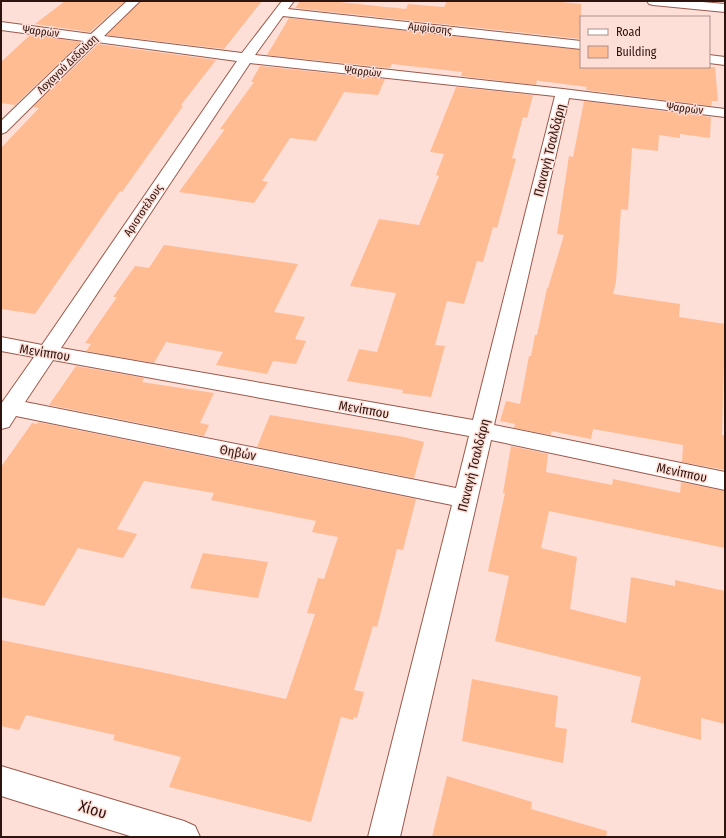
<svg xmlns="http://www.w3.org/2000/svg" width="726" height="838" font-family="'Fira Sans Condensed',sans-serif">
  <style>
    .building { fill: #ffbc93 }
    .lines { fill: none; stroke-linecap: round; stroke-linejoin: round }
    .minor-casing { stroke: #9a594b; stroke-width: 2 }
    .minor { fill: #fff; fill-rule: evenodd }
    .labels { text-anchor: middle; stroke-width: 3; stroke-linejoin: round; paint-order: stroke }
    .far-street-label { font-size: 11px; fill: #2e140e; stroke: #fedfd8 }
    .street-label { font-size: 13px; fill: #2e140e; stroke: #fedfd8 }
    .near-street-label { font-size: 16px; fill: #2e140e; stroke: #fedfd8 }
  </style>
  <rect width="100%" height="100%" fill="#fedfd8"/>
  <path class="building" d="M65,1H125L90,32L35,24Z
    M141,1H262L224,49L107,35Z
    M300,1H330L406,9L408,4L444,7L447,1H552L581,4V39L295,8Z
    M289,18L581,50V67H715L718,101H712L711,106L586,90L587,87L540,81L537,80L536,85L461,76L462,72L392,64L390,68L267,55Z
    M30,35L81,42L15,105L1,103V62Z
    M98,44L216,60L181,105L183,106L122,192L120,191L35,314L1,309V148L39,108L33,107Z
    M260,66L385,79L378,95L344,92L316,141L290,138L262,181L268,182L254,203L179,192L225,129H220L254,82H251Z
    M456,87L533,95L527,118L523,117L512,158L516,159L497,228L493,227L483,262L477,261L464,304L447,301L435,345L445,346L431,397L402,393L403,390L347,381L359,349L377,352L396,293L350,286L379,219L419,225L439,176L436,175L444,154L430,152Z
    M584,101L711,117L710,138L680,134V138L659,135L658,151L632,148L628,210L621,209L616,282L613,294L680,304L679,317L725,324L722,435H725V470L682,462L683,445L593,429L591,439L551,431V435L514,428L515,424L500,421L506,401L520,404L529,356H531L535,335H537L547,288H548L564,235L557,234L569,156L573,157Z
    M164,245L298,264L274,312L305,317L295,339L306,341L296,364L273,361L267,374L216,365L223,352L166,342L154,363L86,351L91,344L85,343L117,297H113L135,266L149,268Z
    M76,366L144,378L142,382L214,393L200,423L209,425L204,436L49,405Z
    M270,415L404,437L424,442L414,478L257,447Z
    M38,422L416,499L403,550L397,549L377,627L373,626L354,690L364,692L357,718L354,717L353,720L341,717L311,822L169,787L181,757L113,740L115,735L26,715L19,730L1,726V640L156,671L286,699L315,614L307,613L318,578L324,579L338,537L312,532L316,521L211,500L214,493L144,481L117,529L137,534L123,558L78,548L44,606L1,597V467L32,423L37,424Z
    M511,446L548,454L546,472L612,485L613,479L680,493L681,482L725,491V548L549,511L541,548L577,557L570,609L626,623L631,577L675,586V580L725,591V724L701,718V740L631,722L641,677L495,641L509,576L488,571L505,493H503Z
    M203,553L268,562L258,598L190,588Z
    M472,679L558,696L555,727L567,729L563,763L462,741Z
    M447,776L532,802L531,809L607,831L606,837H432Z"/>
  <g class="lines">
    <defs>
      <path id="minor" d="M127,1H140L104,36L242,53L282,1H294L288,9L581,41V49L283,16L255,55L563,89L725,109V117L569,98L494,425L725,472V490L491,440L400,837H368L452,505L16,416L9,427L1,429V404L34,357L1,351V337L42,345L237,61L97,42L6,132L1,134V121L84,41L1,30V22L91,34ZM250,63L555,96L473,420L61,348ZM53,360L469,436L456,488L25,402Z
        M647,1H691L725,4V12L653,5L649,4Z
        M709,55L725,57V65L709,63Z
        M1,766L184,821L195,826L200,837H133L1,796Z"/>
    </defs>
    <use href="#minor" class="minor-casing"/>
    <use href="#minor" class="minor"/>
  </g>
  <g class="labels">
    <g class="far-street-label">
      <text transform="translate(430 28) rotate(6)" y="4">Αμφίσσης</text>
      <text transform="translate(41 31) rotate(7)" y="4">Ψαρρών</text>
      <text transform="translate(67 64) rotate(-44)" y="4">Λοχαγού Δεδούση</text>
      <text transform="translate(363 71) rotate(6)" y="4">Ψαρρών</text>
      <text transform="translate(685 108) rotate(7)" y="4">Ψαρρών</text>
      <text transform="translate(143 210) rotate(-56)" y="4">Αριστοτέλους</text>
    </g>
    <g class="street-label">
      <text transform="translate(549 150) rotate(-76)" y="5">Παναγή Τσαλδάρη</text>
      <text transform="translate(45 352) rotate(9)" y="5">Μενίππου</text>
      <text transform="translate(364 409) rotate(10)" y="5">Μενίππου</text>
      <text transform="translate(238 452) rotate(11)" y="5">Θηβών</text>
      <text transform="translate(473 465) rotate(-76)" y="5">Παναγή Τσαλδάρη</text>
      <text transform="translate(682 472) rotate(12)" y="5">Μενίππου</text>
    </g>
    <g class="near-street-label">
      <text transform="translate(93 809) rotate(17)" y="6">Χίου</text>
    </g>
  </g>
  <rect width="726" height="838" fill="none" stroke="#2e140e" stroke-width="4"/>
  <rect x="580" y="16" width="130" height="52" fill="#fedfd8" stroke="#ab8e87"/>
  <rect x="588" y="29" width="20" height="6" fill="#ffffff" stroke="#ab8e87"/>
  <text x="616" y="36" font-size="12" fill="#2e140e">Road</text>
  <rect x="588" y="46" width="20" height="12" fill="#ffbc93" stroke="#ab8e87"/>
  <text x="616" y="56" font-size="12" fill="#2e140e">Building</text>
</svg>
